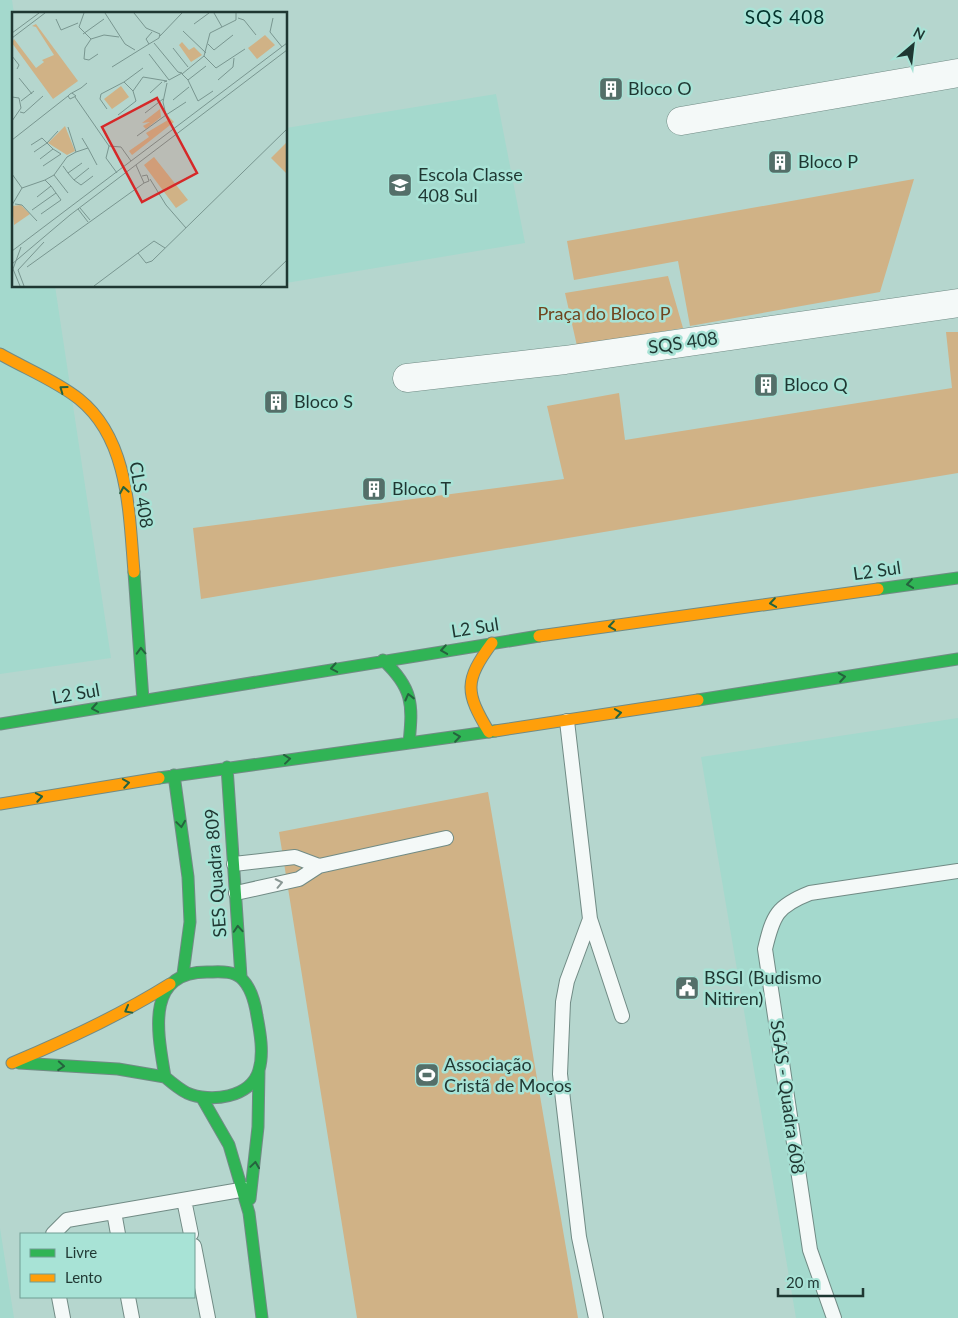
<svg xmlns="http://www.w3.org/2000/svg" width="958" height="1318" font-family="Lato,sans-serif">
  <style>
    .built { fill: #a4d9cd }
    .green { fill: #d0b286 }
    .lines { fill: none; stroke-linecap: round; stroke-linejoin: round }
    .lane-casing { stroke: #718b85; stroke-width: 16 }
    .street-casing { stroke: #718b85; stroke-width: 29 }
    .fast-casing { stroke: #718b85; stroke-width: 13 }
    .slow-casing { stroke: #718b85; stroke-width: 13 }
    .lane { stroke: #f4f9f8; stroke-width: 14 }
    .street { stroke: #f4f9f8; stroke-width: 28 }
    .fast { stroke: #30b455; stroke-width: 11 }
    .slow { stroke: #ff9f0a; stroke-width: 11 }
    .oneway { stroke: #25633e }
    .oneway2 { stroke: #8a9895 }
    .labels { text-anchor: middle; stroke-width: 5; stroke-linejoin: round; paint-order: stroke }
    .poi-label { font-size: 18px; fill: #1f3732; stroke: #a8e3d6; text-anchor: start }
    .park-label { font-size: 18px; fill: #6f441e; stroke: #a8e3d6 }
    .street-label { font-size: 18px; fill: #1f3732; stroke: #a8e3d6 }
    .neighbourhood-label { font-size: 19px; letter-spacing: 1px; fill: #02322b; stroke: #a8e3d6 }
    .inset-road { fill: none; stroke: #799690; stroke-width: 1 }
    .view { fill: #d62828; fill-opacity: 0.15; stroke: #d62828; stroke-width: 2.5 }
    .inset-edge { fill: none; stroke: #1f3732; stroke-width: 2.5 }
  </style>
  <rect width="100%" height="100%" fill="#b5d6ce"/>
  <path class="built" d="M0,0H12L14,14V286H55L111,658L0,674Z
    M496,94L525,243L286,283V128Z
    M958,718V1318H796L701,757Z
    M0,1228L14,1318H0Z"/>
  <path class="green" d="M914,179L880,292L690,326L678,261L574,280L567,241Z
    M668,276L683,328L577,346L565,293Z
    M946,332H958V473L201,599L193,528L564,479L547,406L619,393L625,440L952,388Z
    M488,792L578,1318H357L279,832Z"/>
  <g class="lines">
    <defs>
      <path id="lane" d="M567,721L590,919L567,981L563,1002L560,1074L579,1237L596,1318
        M234,864L295,857L319,866
        M236,893L299,879L319,866L446,838
        M590,919L622,1016
        M184,1200L191,1234
        M114,1212L118,1234
        M53,1234L67,1220L246,1189
        M194,1246L208,1318
        M59,1297L63,1318
        M128,1297L132,1318
        M834,1318L810,1250L765,949C773,915 777,906 810,893L958,871"/>
      <path id="street" d="M681,121L958,73
        M407,378L565,360L958,303"/>
      <path id="fast" d="M134,572L143,700
        M878,589L958,578
        M383,660C413,688 413,704 409,743
        M698,700L958,659
        M0,724L539,636
        M227,767L241,977
        M174,775L188,877L190,922L183,974
        M159,778L495,731
        M207,972C218,972 232,970 241,978C251,987 255,1003 257,1016C260,1032 264,1053 259,1070C251,1098 210,1103 187,1093C179,1089 172,1083 165,1077C158,1034 144,972 207,972Z
        M19,1063L118,1069L165,1077
        M202,1098L229,1145L249,1213L262,1318
        M250,1199L258,1127L259,1069"/>
      <path id="slow" d="M0,354C26,369 55,380 79,399C129,439 129,513 134,572
        M539,636L878,589
        M495,731L698,700
        M489,732C465,692 464,681 492,643
        M0,804L159,778
        M12,1063C67,1040 119,1016 170,984"/>
    </defs>
    <use href="#lane" class="lane-casing"/>
    <use href="#street" class="street-casing"/>
    <use href="#fast" class="fast-casing"/>
    <use href="#slow" class="slow-casing"/>
    <use href="#lane" class="lane"/>
    <use href="#street" class="street"/>
    <use href="#fast" class="fast"/>
    <use href="#slow" class="slow"/>
  </g>
  <defs><path id="oneway-chevron" d="M-2-3.5L2.5 0L-2 3.5" fill="none" stroke-width="1.6" stroke-linecap="round" stroke-linejoin="round" transform="scale(1.25)"/></defs>
  <g class="oneway">
    <use href="#oneway-chevron" transform="translate(63 389) rotate(-144)"/>
    <use href="#oneway-chevron" transform="translate(124 490) rotate(-100)"/>
    <use href="#oneway-chevron" transform="translate(910 584) rotate(172)"/>
    <use href="#oneway-chevron" transform="translate(773 603) rotate(172)"/>
    <use href="#oneway-chevron" transform="translate(612 626) rotate(172)"/>
    <use href="#oneway-chevron" transform="translate(444 650) rotate(171)"/>
    <use href="#oneway-chevron" transform="translate(141 651) rotate(-92)"/>
    <use href="#oneway-chevron" transform="translate(334 668) rotate(170)"/>
    <use href="#oneway-chevron" transform="translate(842 677) rotate(-9)"/>
    <use href="#oneway-chevron" transform="translate(409 697) rotate(-104)"/>
    <use href="#oneway-chevron" transform="translate(95 708) rotate(170)"/>
    <use href="#oneway-chevron" transform="translate(618 713) rotate(-9)"/>
    <use href="#oneway-chevron" transform="translate(457 737) rotate(-8)"/>
    <use href="#oneway-chevron" transform="translate(287 759) rotate(-7)"/>
    <use href="#oneway-chevron" transform="translate(126 783) rotate(-9)"/>
    <use href="#oneway-chevron" transform="translate(39 797) rotate(-10)"/>
    <use href="#oneway-chevron" transform="translate(181 824) rotate(82)"/>
    <use href="#oneway-chevron" transform="translate(238 929) rotate(-94)"/>
    <use href="#oneway-chevron" transform="translate(128 1010) rotate(151)"/>
    <use href="#oneway-chevron" transform="translate(61 1066) rotate(4)"/>
    <use href="#oneway-chevron" transform="translate(255 1165) rotate(-82)"/>
  </g>
  <use class="oneway2" href="#oneway-chevron" transform="translate(279 883) rotate(-12)"/>
  <defs>
    <symbol id="building-square" viewBox="-11 -11 22 22"><rect x="-9" y="-9" width="18" height="18" rx="4" fill="#546f69" stroke="#a8e3d6"/><path d="M-4-6H4V6H1V3H-1V6H-4ZM-2.5-4.3h1.7v1.8h-1.7ZM.8-4.3h1.7v1.8H.8ZM-2.5-1h1.7V.8h-1.7ZM.8-1h1.7V.8H.8Z" fill="#fff"/></symbol>
    <symbol id="school-square" viewBox="-11 -11 22 22"><rect x="-9" y="-9" width="18" height="18" rx="4" fill="#546f69" stroke="#a8e3d6"/><path d="M0-5L7-2L0 1L-7-2ZM-4 1L0 2.5L4 1V4Q0 6-4 4Z" fill="#fff"/></symbol>
    <symbol id="civic-square" viewBox="-11 -11 22 22"><rect x="-9" y="-9" width="18" height="18" rx="4" fill="#546f69" stroke="#a8e3d6"/><path d="M-.6-6.5H3V-4.5H.6V-3L4-1V1h2V6H-6V1h2V-1L-.6-3ZM-1.2 2.5V6h2.4V2.5Z" fill="#fff"/></symbol>
    <symbol id="stadium-square" viewBox="-11 -11 22 22"><rect x="-9" y="-9" width="18" height="18" rx="4" fill="#546f69" stroke="#a8e3d6"/><path d="M0-5a6.5 5 0 1 0 0 10a6.5 5 0 1 0 0-10ZM-3.5-1.8h7v3.6h-7Z" fill="#fff"/></symbol>
  </defs>
  <g fill-rule="evenodd">
    <use href="#building-square" x="597" y="75" width="28" height="28"/>
    <use href="#building-square" x="766" y="148" width="28" height="28"/>
    <use href="#school-square" x="386" y="171" width="28" height="28"/>
    <use href="#building-square" x="752" y="371" width="28" height="28"/>
    <use href="#building-square" x="262" y="388" width="28" height="28"/>
    <use href="#building-square" x="360" y="475" width="28" height="28"/>
    <use href="#civic-square" x="673" y="974" width="28" height="28"/>
    <use href="#stadium-square" x="413" y="1061" width="28" height="28"/>
  </g>
  <g class="labels">
    <g class="poi-label">
      <text x="628" y="95">Bloco O</text>
      <text x="798" y="168">Bloco P</text>
      <text x="418" y="181">Escola Classe<tspan x="418" dy="21">408 Sul</tspan></text>
      <text x="784" y="391">Bloco Q</text>
      <text x="294" y="408">Bloco S</text>
      <text x="392" y="495">Bloco T</text>
      <text x="704" y="984">BSGI (Budismo<tspan x="704" dy="21">Nitiren)</tspan></text>
      <text x="444" y="1071">Associação<tspan x="444" dy="21">Cristã de Moços</tspan></text>
    </g>
    <g class="park-label">
      <text x="604" y="320">Praça do Bloco P</text>
    </g>
    <g class="street-label">
      <text transform="translate(683 343) rotate(-8)" y="6">SQS 408</text>
      <text transform="translate(141 495) rotate(80)" y="6">CLS 408</text>
      <text transform="translate(877 571) rotate(-8)" y="6">L2 Sul</text>
      <text transform="translate(475 628) rotate(-9)" y="6">L2 Sul</text>
      <text transform="translate(76 694) rotate(-10)" y="6">L2 Sul</text>
      <text transform="translate(216 873) rotate(-94)" y="6">SES Quadra 809</text>
      <text transform="translate(787 1097) rotate(82)" y="6">SGAS - Quadra 608</text>
    </g>
    <g class="neighbourhood-label">
      <text x="785" y="24">SQS 408</text>
    </g>
  </g>
  <g transform="translate(12 12)">
    <rect width="275" height="275" fill="#b5d6ce"/>
    <path d="M24,12L66,69L41,87L0,31L2,27L24,56L32,50L30,48L42,43L24,15L20,14ZM253,23L263,33L245,47L236,36ZM170,30L177,38L182,35L190,43L179,50L167,33ZM109,74L117,85L100,97L92,87ZM148,97L149,105L134,117L131,114L138,110L130,111ZM156,104L162,110L120,143L117,139L137,125L134,121L156,108ZM53,114L63,139L55,143L36,131ZM275,130V162L259,146ZM142,145L176,188L164,196L132,153ZM9,193L18,202L2,213L0,194Z" fill="#d0b286"/>
    <path class="inset-road" d="M72,1L67,15L79,27M93,1L113,32L123,38M122,1L134,16M202,1L210,15M226,6L232,8L244,23M261,6L258,20L270,35M44,7L49,18L66,11M182,12L197,1M134,16L148,22L147,26L137,32L134,27L140,20M171,19L194,41M0,21L27,1M71,22L92,7M148,24L170,1M0,26L33,1M142,31L166,60M196,32L202,38L221,23M161,36L176,55M86,42L77,48L72,47L73,36L79,27L92,23L107,25M137,42L157,68M0,44L7,53L5,57M192,44L204,56L233,37M194,54L176,68L170,62L192,44L198,21L224,8V1M100,55L137,32M7,66L20,82M157,68L170,61L166,60M176,68L186,89L201,79M206,68L221,55L222,46M121,79L112,70L131,56M60,81L64,84L58,87L56,84L58,82L69,76L75,71M138,81L150,70M0,85L7,86L9,96L0,109M63,85L97,134M161,88L177,75M9,89L22,79M95,97L88,87L89,82L112,70M8,100L12,101L31,84M133,101L151,87M106,103L124,89L121,79L131,65L155,69L152,70M154,103L174,90M125,124L154,103L151,90L155,71M0,128L56,84M19,133L30,126L35,131L22,140M97,134L94,146L105,161M97,134L109,135L119,149M76,136L85,153M64,140L76,136L70,126M28,147L41,137L35,131L46,119M124,153L132,171L137,169L135,163L130,164M31,154L49,142L41,137M51,154L56,161L70,151M56,161L62,168L77,156M0,162L10,176M42,163L55,145L64,140L56,115M138,167L154,193L174,216M62,168L69,173L81,164M39,174L33,168L42,163L56,181M10,176L33,168M25,185L39,174L44,181M3,192L10,193L25,209M0,193L10,176M68,196L78,208M66,197L76,210M20,198L44,181L49,188L29,202M0,239L275,31M126,241L134,251L140,249L275,117M0,252L58,203L275,38M15,255L132,171M8,274L1,257L9,235M12,274L6,258L32,230M82,274L142,229L153,236M248,274L275,248"/>
    <path class="view" d="M145,86L185,161L130,190L90,115Z"/>
    <rect width="275" height="275" class="inset-edge"/>
  </g>
  <rect x="20" y="1233" width="175" height="65" fill="#a8e3d6" stroke="#719e94"/>
  <rect x="30" y="1249" width="25" height="8" fill="#30b455" stroke="#719e94"/>
  <text x="65" y="1258" font-size="15" fill="#1f3732">Livre</text>
  <rect x="30" y="1274" width="25" height="8" fill="#ff9f0a" stroke="#719e94"/>
  <text x="65" y="1283" font-size="15" fill="#1f3732">Lento</text>
  <g transform="translate(913 45) rotate(28)" stroke="#a8e3d6" stroke-width="4" paint-order="stroke">
  <path d="M0-4L9 19L0 12L-9 19Z" fill="#1f3732"/>
  <text y="-8" font-size="14" font-weight="bold" text-anchor="middle" fill="#1f3732">N</text>
  </g>
  <path d="M778 1288v8h85v-8" fill="none" stroke="#1f3732" stroke-width="2.5"/>
  <text x="786" y="1288" font-size="15" fill="#1f3732" stroke="#a8e3d6" stroke-width="4" paint-order="stroke">20 m</text>
</svg>
